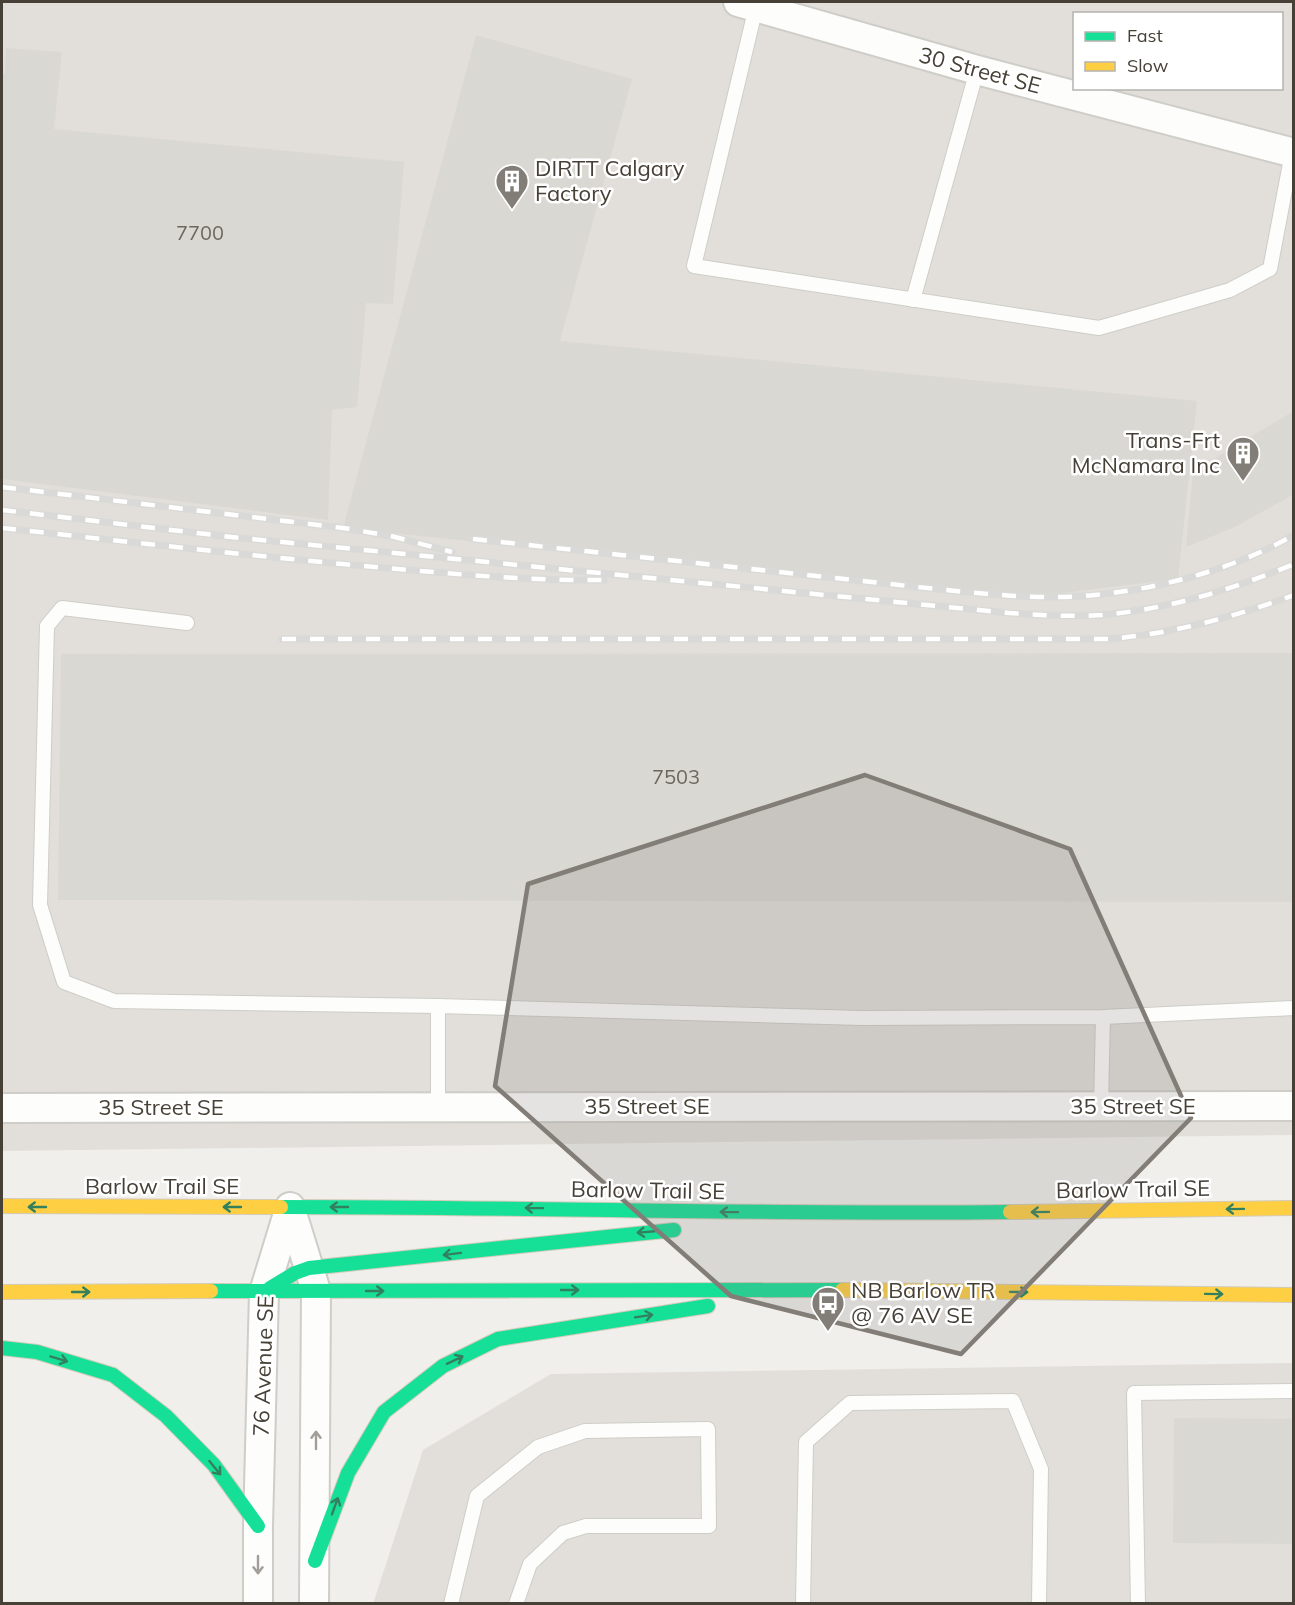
<svg xmlns="http://www.w3.org/2000/svg" width="1295" height="1605" font-family="Mulish,sans-serif">
  <style>
    .industrial { fill: #e2dfda; fill-rule: evenodd }
    .building { fill: #dad8d3 }
    .lines { fill: none; stroke-linecap: round; stroke-linejoin: round }
    .lane-casing { stroke: #cecdc8; stroke-width: 16 }
    .street-casing { stroke: #cecdc8; stroke-width: 32 }
    .fast-casing { stroke: #d2cbb9; stroke-width: 16 }
    .slow-casing { stroke: #d2cbb9; stroke-width: 16 }
    .lane { stroke: #fdfdfc; stroke-width: 14 }
    .street { stroke: #fdfdfc; stroke-width: 28 }
    .fast { stroke: #16e098; stroke-width: 14 }
    .slow { stroke: #ffcf43; stroke-width: 14 }
    .rail-casing { stroke: #d9d9d8; stroke-width: 7 }
    .rail { stroke: #fff; stroke-width: 4.5; stroke-dasharray: 14; stroke-linecap: butt }
    .oneway { stroke: #33805e }
    .oneway2 { stroke: #a29e9a }
    .marked { fill: #827d76; fill-opacity: 0.2; stroke: #827d76; stroke-width: 4.5; stroke-linejoin: round }
    .labels { text-anchor: middle; stroke-width: 5; stroke-linejoin: round; paint-order: stroke }
    .number-label { font-size: 20px; fill: #6c675f }
    .street-label { font-size: 22px; fill: #464037; stroke: #fff }
    .poi-label { font-size: 22px; fill: #464037; stroke: #fff; text-anchor: start }
  </style>
  <rect width="100%" height="100%" fill="#f0efeb"/>
  <path class="industrial" d="M2,2H1293V1135L2,1151ZM1074,14H1282V88H1074Z
    M1293,1363V1603L373,1604L423,1450L551,1374Z"/>
  <path class="building" d="M476,35L632,79L560,341L1197,401L1178,579L1038,596L936,589L343,528Z
    M6,48L62,52L54,129L404,162L393,304L366,303L357,407L332,410L328,520L2,479V74H5Z
    M1294,411V494L1235,527L1186,547L1193,471Z
    M1294,653V902L58,900L61,654Z
    M1174,1418L1294,1419V1544L1173,1543Z"/>
  <g class="lines">
    <defs>
      <path id="lane" d="M756,7L694,266L1099,328L1230,290L1270,269L1292,153
        M913,300L977,70
        M187,623L62,608L47,626L40,905L64,982L114,1001L438,1006V1106
        M438,1006L862,1018L1103,1017L1294,1008
        M1101,1106L1103,1017
        M451,1604L477,1496L538,1447L585,1431L708,1429L709,1526H586L563,1533L530,1564L516,1604
        M803,1604L806,1442L850,1403L1013,1401L1041,1469L1039,1604
        M1138,1604L1134,1393L1294,1391"/>
      <path id="street" d="M738,2L977,70L1294,153
        M2,1108L1294,1106
        M290,1207L316,1291L314,1604
        M258,1604V1526L264,1292L290,1207"/>
      <path id="fast" d="M281,1207C524,1207 767,1215 1010,1212
        M270,1288L295,1273L309,1268L674,1230
        M211,1291L842,1290
        M2,1348L37,1352L113,1375L166,1416L214,1465L258,1526
        M315,1561L348,1473L384,1412L443,1366L498,1339L708,1306"/>
      <path id="slow" d="M2,1206L281,1207
        M1010,1212L1294,1208
        M842,1290L1294,1295
        M2,1292L211,1291"/>
    </defs>
    <use href="#lane" class="lane-casing"/>
    <use href="#street" class="street-casing"/>
    <use href="#fast" class="fast-casing"/>
    <use href="#slow" class="slow-casing"/>
    <use href="#lane" class="lane"/>
    <use href="#street" class="street"/>
    <use href="#fast" class="fast"/>
    <use href="#slow" class="slow"/>
    <defs>
      <path id="rail" d="M2,487L343,528L391,536L452,552
        M2,510L231,537L1009,613C1040,615 1071,617 1102,615C1169,609 1231,590 1294,564
        M2,528C122,541 243,555 364,566C444,573 524,581 604,580
        M473,539C581,551 689,562 797,574C847,579 896,585 946,590C995,595 1046,600 1095,595C1163,588 1234,569 1294,535
        M282,639H1108C1172,634 1234,617 1294,595"/>
    </defs>
    <use href="#rail" class="rail-casing"/>
    <use href="#rail" class="rail"/>
  </g>
  <defs><path id="oneway-shaft" d="M-6 0H5M1.5-3L5.5 0L1.5 3" fill="none" stroke-width="1.6" stroke-linecap="round" stroke-linejoin="round" transform="scale(1.5)"/></defs>
  <g class="oneway">
    <use href="#oneway-shaft" transform="translate(37 1207) rotate(-180)"/>
    <use href="#oneway-shaft" transform="translate(232 1207) rotate(-180)"/>
    <use href="#oneway-shaft" transform="translate(339 1207) rotate(180)"/>
    <use href="#oneway-shaft" transform="translate(534 1208) rotate(-179)"/>
    <use href="#oneway-shaft" transform="translate(1235 1209) rotate(179)"/>
    <use href="#oneway-shaft" transform="translate(729 1212) rotate(-179)"/>
    <use href="#oneway-shaft" transform="translate(1040 1212) rotate(179)"/>
    <use href="#oneway-shaft" transform="translate(646 1232) rotate(175)"/>
    <use href="#oneway-shaft" transform="translate(452 1254) rotate(173)"/>
    <use href="#oneway-shaft" transform="translate(570 1290)"/>
    <use href="#oneway-shaft" transform="translate(375 1291)"/>
    <use href="#oneway-shaft" transform="translate(81 1292)"/>
    <use href="#oneway-shaft" transform="translate(1019 1292) rotate(1)"/>
    <use href="#oneway-shaft" transform="translate(1214 1294) rotate(1)"/>
    <use href="#oneway-shaft" transform="translate(644 1316) rotate(-9)"/>
    <use href="#oneway-shaft" transform="translate(59 1359) rotate(17)"/>
    <use href="#oneway-shaft" transform="translate(455 1360) rotate(-25)"/>
    <use href="#oneway-shaft" transform="translate(215 1468) rotate(51)"/>
    <use href="#oneway-shaft" transform="translate(335 1506) rotate(-70)"/>
  </g>
  <g class="oneway2">
    <use href="#oneway-shaft" transform="translate(316 1440) rotate(-90)"/>
    <use href="#oneway-shaft" transform="translate(258 1565) rotate(90)"/>
  </g>
  <path class="marked" d="M865,775L1070,849L1191,1118L961,1354L731,1296L495,1086L528,884Z"/>
  <defs>
    <symbol id="building-pin" viewBox="-11 -11 22 30"><path d="M0 17L-7.5 6A9.5 9.5 0 1 1 7.5 6Z" fill="#827d76" stroke="#fff"/><path d="M-4-6H4V6H1V3H-1V6H-4ZM-2.5-4.3h1.7v1.8h-1.7ZM.8-4.3h1.7v1.8H.8ZM-2.5-1h1.7V.8h-1.7ZM.8-1h1.7V.8H.8Z" fill="#fff"/></symbol>
    <symbol id="bus-pin" viewBox="-11 -11 22 30"><path d="M0 17L-7.5 6A9.5 9.5 0 1 1 7.5 6Z" fill="#827d76" stroke="#fff"/><path d="M-5-6H5V4H4V6H2V4H-2V6H-4V4H-5ZM-3.5-4V0h7V-4ZM-3.5 1.2v1.5H-2V1.2ZM2 1.2v1.5H3.5V1.2Z" fill="#fff"/></symbol>
  </defs>
  <g fill-rule="evenodd">
    <use href="#building-pin" x="493" y="162" width="38" height="52"/>
    <use href="#building-pin" x="1224" y="434" width="38" height="52"/>
    <use href="#bus-pin" x="809" y="1284" width="38" height="52"/>
  </g>
  <g class="labels">
    <g class="number-label">
      <text x="200" y="240">7700</text>
      <text x="676" y="784">7503</text>
    </g>
    <g class="street-label">
      <text transform="translate(980 70) rotate(15)" y="8">30 Street SE</text>
      <text x="647" y="1114">35 Street SE</text>
      <text x="1133" y="1114">35 Street SE</text>
      <text x="161" y="1115">35 Street SE</text>
      <text x="162" y="1194">Barlow Trail SE</text>
      <text transform="translate(1133 1189) rotate(-1)" y="8">Barlow Trail SE</text>
      <text transform="translate(648 1190) rotate(1)" y="8">Barlow Trail SE</text>
      <text transform="translate(263 1366) rotate(-88)" y="8">76 Avenue SE</text>
    </g>
    <g class="poi-label">
      <text x="535" y="176">DIRTT Calgary<tspan x="535" dy="25">Factory</tspan></text>
      <text x="1220" y="448" text-anchor="end">Trans-Frt<tspan x="1220" dy="25">McNamara Inc</tspan></text>
      <text x="851" y="1298">NB Barlow TR<tspan x="851" dy="25">@ 76 AV SE</tspan></text>
    </g>
  </g>
  <rect width="1295" height="1605" fill="none" stroke="#464037" stroke-width="6"/>
  <rect x="1073" y="12" width="210" height="78" fill="#ffffff" stroke="#b5b3af" stroke-width="1.5"/>
  <rect x="1085" y="32" width="30" height="9" fill="#16e098" stroke="#b5b3af" stroke-width="1.5"/>
  <text x="1127" y="42" font-size="18" fill="#464037">Fast</text>
  <rect x="1085" y="62" width="30" height="9" fill="#ffcf43" stroke="#b5b3af" stroke-width="1.5"/>
  <text x="1127" y="72" font-size="18" fill="#464037">Slow</text>
</svg>
